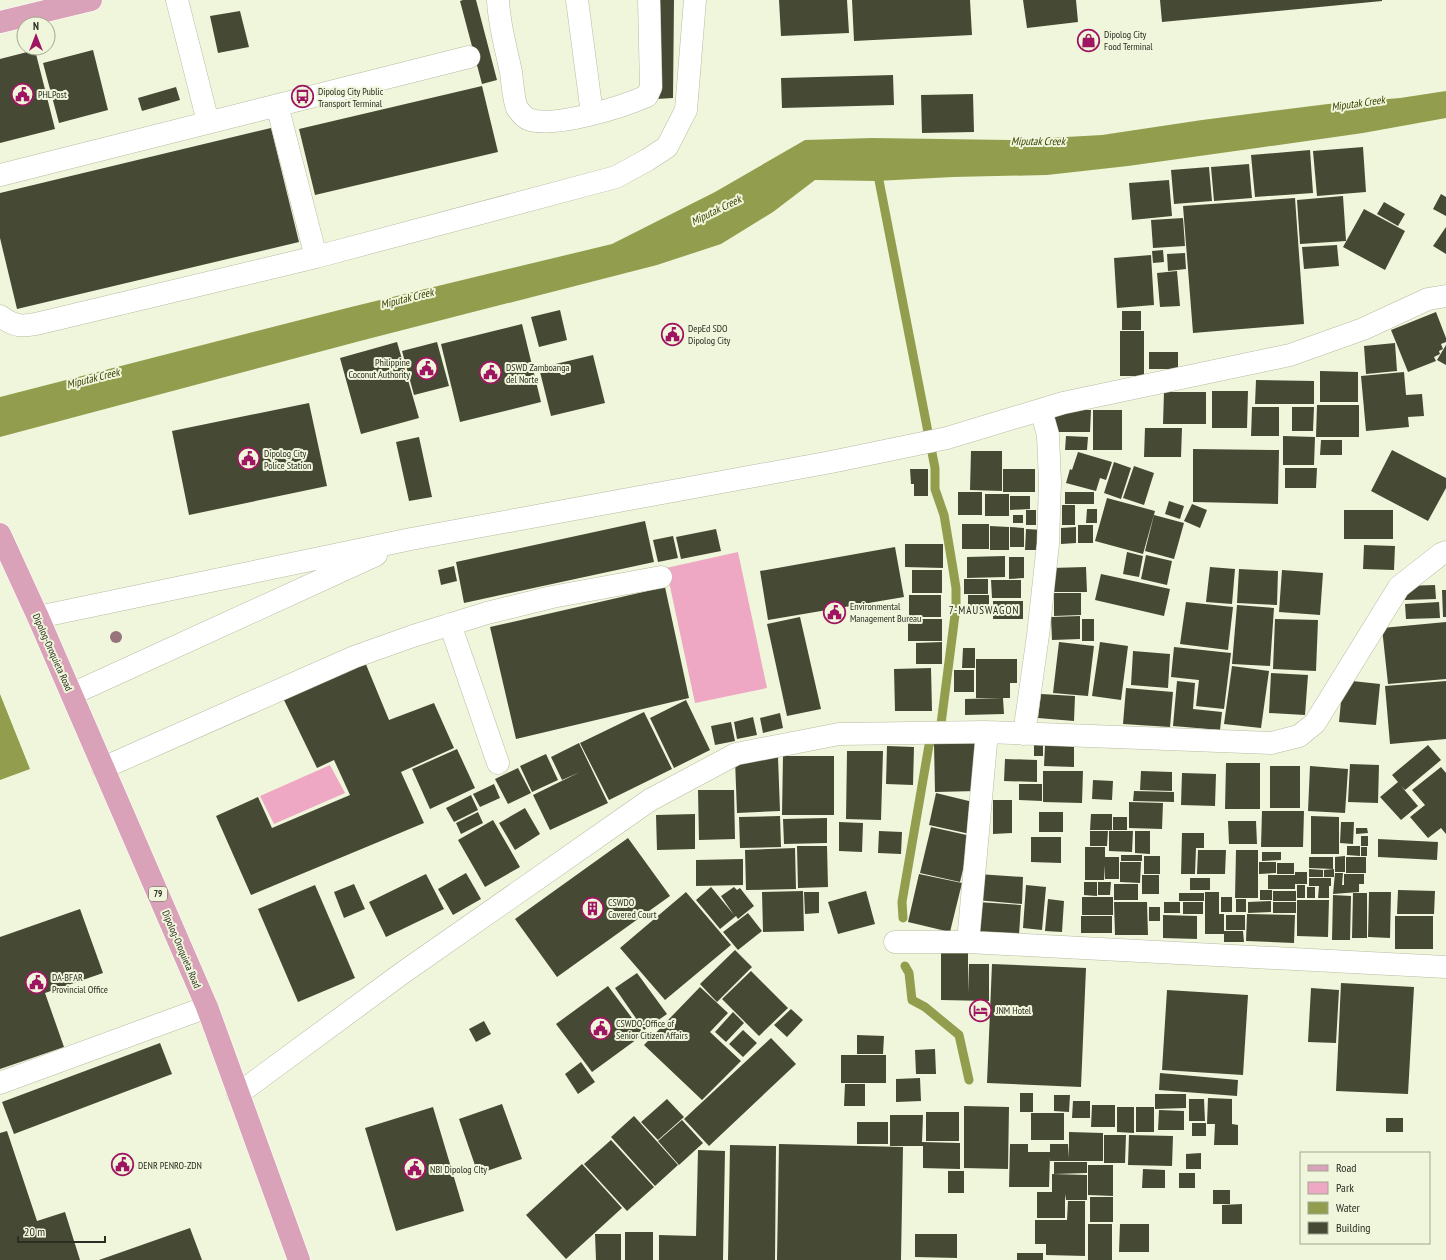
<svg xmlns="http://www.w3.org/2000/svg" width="1446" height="1260" font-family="'PT Sans Narrow',sans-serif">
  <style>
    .green { fill: #eea8c4 }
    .water { fill: #929e4e }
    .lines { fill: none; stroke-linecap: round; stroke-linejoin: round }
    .stream { stroke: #929e4e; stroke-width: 9 }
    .building { fill: #464a34 }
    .minor-casing { stroke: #b6bba2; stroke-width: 23 }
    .major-casing { stroke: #fff; stroke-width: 23 }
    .minor { stroke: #fff; stroke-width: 22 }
    .major { stroke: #d9a2b9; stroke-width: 22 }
    .tree { fill: #98737c }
    .labels { text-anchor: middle; stroke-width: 4; stroke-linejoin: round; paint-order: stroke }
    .shield { fill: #f0f6db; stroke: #66695a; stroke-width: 1 }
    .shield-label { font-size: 9px; font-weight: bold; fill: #2b2d23 }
    .poi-label { font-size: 10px; fill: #2b2d23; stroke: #f0f6db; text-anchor: start }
    .street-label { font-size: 10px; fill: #2b2d23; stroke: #f0f6db }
    .water-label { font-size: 11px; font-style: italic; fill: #394100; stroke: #f0f6db }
    .neighbourhood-label { font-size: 11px; letter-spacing: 1px; fill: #2b2d23; stroke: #f0f6db }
  </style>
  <rect width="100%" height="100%" fill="#f0f6db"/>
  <path class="green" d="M738,552L767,688L695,703L666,568Z
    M330,765L345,793L274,824L260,796Z"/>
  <path class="water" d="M1446,91V118L1363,133L1264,147L1128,166L1047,175L953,177L876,181L815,180L773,212L721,244L657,265L360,341L0,437V397L351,307L612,244L715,192L805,140L872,138L1010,140L1102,135L1202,120L1328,104L1400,98Z
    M0,694L30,769L0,780Z"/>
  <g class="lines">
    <path class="stream" d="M877,170L935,468V489L944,515L953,569L956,588V607L941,724L929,745L902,902L903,918
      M905,966L909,973L912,1000L925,1007L959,1035L969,1080"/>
  </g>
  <path class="building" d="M463,0H476L497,80L482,84L460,1Z
    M657,0H674L673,98L656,99Z
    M779,0H847L849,33L781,36Z
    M852,0H970L972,35L854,41Z
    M1023,0H1076L1078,22L1027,28Z
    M1160,0H1382V1L1162,22Z
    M240,11L249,47L218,53L210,16Z
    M35,50L55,129L0,143V59Z
    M93,50L108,110L59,123L43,63Z
    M893,75L894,105L782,108L781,78Z
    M482,86L498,152L315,195L299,129Z
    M176,87L180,100L142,111L138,98Z
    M973,94L974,132L922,133L921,95Z
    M271,128L299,242L17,309L0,238V193Z
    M1363,147L1366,192L1317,196L1313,151Z
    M1310,150L1313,193L1255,197L1251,155Z
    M1249,164L1252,198L1214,201L1211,167Z
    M1209,167L1212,201L1174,204L1171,170Z
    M1169,180L1172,216L1132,220L1129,183Z
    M1441,194L1446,197V216L1433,209Z
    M1343,196L1346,241L1300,244L1297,200Z
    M1295,198L1304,324L1193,333L1183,206Z
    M1384,202L1405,214L1398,226L1377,214Z
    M1364,209L1405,231L1385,270L1343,247Z
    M1183,218L1185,246L1153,248L1151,220Z
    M1446,227V254L1433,246Z
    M1337,245L1339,266L1304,269L1302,247Z
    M1163,250L1164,262L1153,263L1152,251Z
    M1185,253L1186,269L1168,271L1167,254Z
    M1151,255L1154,305L1117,308L1114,258Z
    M1177,271L1180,306L1160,307L1157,273Z
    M560,310L567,340L539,347L531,317Z
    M1122,311H1141V330H1122Z
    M1436,312L1446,338V342L1441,344L1443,349L1439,351L1440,354L1434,357L1436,361L1408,372L1391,330Z
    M522,324L541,402L460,422L441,344Z
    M1120,331H1144V376H1120Z
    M397,342L419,418L361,434L340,358Z
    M437,342L449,386L414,395L402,351Z
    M1395,343L1397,371L1366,374L1364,346Z
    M1446,345V365L1437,360Z
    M1149,352H1178V369H1149Z
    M593,355L605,403L551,416L539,368Z
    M1320,371L1358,372V402H1320Z
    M1404,372L1406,395L1422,394L1424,416L1408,417L1409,427L1366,431L1361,376Z
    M1256,380L1314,381V404H1255Z
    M1212,391H1248L1247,428H1212Z
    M1164,392H1206V424H1163Z
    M309,403L327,486L189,515L172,431Z
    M1317,405H1359V437H1316Z
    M1252,407H1279V436H1251Z
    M1292,407H1314L1313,431H1292Z
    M1055,410H1091L1090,432H1055Z
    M1093,410H1122V450H1093Z
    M1145,428H1182L1181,457H1144Z
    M1066,436L1088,437L1087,450H1065Z
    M1283,436L1315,437L1314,465H1283Z
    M419,437L432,497L409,501L396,442Z
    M1321,440H1342V455H1320Z
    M1193,449L1279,450L1278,504L1193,502Z
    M1392,450L1446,478V488L1428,521L1371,491Z
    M971,451H1002V491L970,490Z
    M1078,452L1112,462L1106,480L1100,478L1096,491L1066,483L1070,469L1072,470Z
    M1114,462L1131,468L1121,499L1104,493Z
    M1134,466L1154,473L1144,505L1123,498Z
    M1285,468H1317L1316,488H1285Z
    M910,469H928V496H914V484H911Z
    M1003,469H1035V492H1003Z
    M958,492H982V515H958Z
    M1065,492H1094V504H1065Z
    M985,494H1009V516H985Z
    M1010,496H1030V509L1010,510Z
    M1107,498L1155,511L1143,554L1095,541Z
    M1169,501L1184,506L1180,519L1165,514Z
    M1192,504L1207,510L1200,528L1184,521Z
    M1062,505H1075V525H1062Z
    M1087,509H1097V523H1086Z
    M1026,510H1036V525H1026Z
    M1344,510H1393V539H1344Z
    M1013,515H1023V523H1013Z
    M1154,515L1184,523L1174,559L1145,551Z
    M645,521L654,562L464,603L456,562Z
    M962,524H989V549H962Z
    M1078,525H1093V543H1078Z
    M990,526L1009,527V550H990Z
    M1010,527L1024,528V547H1010Z
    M1076,527V543L1061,544V528Z
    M716,529L721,551L681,559L676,537Z
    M1026,529L1043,530L1042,550H1025Z
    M673,536L678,558L658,562L653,540Z
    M905,544H943V568L905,567Z
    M1364,545L1395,546L1394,570L1363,569Z
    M895,547L904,597L768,620L760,571Z
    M1127,552L1143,556L1139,577L1123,574Z
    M1146,555L1172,561L1167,585L1141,579Z
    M1005,556V577L967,578V557Z
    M1009,557H1024V578L1009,579Z
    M454,566L457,581L441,585L438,570Z
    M1086,567L1087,592H1051V568Z
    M1210,567L1235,569L1232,604L1206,602Z
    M1239,569L1278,571L1277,605L1237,603Z
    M912,570H942V593H912Z
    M1282,570L1323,573L1320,615L1279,612Z
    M1101,574L1170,589L1164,616L1095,600Z
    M964,579H988V594H964Z
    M991,580H1021V598H992Z
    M1435,585L1436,599L1405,600L1404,586Z
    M665,587L689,698L516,739L490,627Z
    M1442,590H1446V617H1443Z
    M1054,593H1081V615L1054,616Z
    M909,595H941V617H909Z
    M968,595H989V614H968Z
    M993,601H1023V619H993Z
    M1186,602L1233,607L1228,650L1180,644Z
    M1439,602L1440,618L1406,619L1405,604Z
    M1237,605L1274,608L1270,666L1232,664Z
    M1080,616V639L1052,640L1051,617Z
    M800,617L821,709L787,716L767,624Z
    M908,619H942V641H908Z
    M1082,619H1094V641H1082Z
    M1275,619L1318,620L1316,671L1273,669Z
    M1446,622V679L1388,684L1382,628Z
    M942,642V664H916V643Z
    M1059,642L1094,646L1088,696L1053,693Z
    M1100,642L1128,646L1121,700L1092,696Z
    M1174,647L1231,653L1224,709L1196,706L1199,680L1171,677Z
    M963,648H975V668H962Z
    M1133,651L1170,654L1168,688L1131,685Z
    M976,659H1017V683H1010V698H976Z
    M365,662L389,720L434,703L454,748L401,772L424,823L251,895L216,816L258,797L272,828L350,795L334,760L317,768L283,698Z
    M1232,666L1269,671L1261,728L1224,724Z
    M931,668L932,711H895L894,669Z
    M954,670H974V692H954Z
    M1271,673L1308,675L1305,715L1269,713Z
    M1343,680L1380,684L1376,725L1339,722Z
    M1177,681L1195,683L1193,709L1222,712L1220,730L1173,726Z
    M1446,681V739L1390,744L1385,686Z
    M1126,688L1173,692L1170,727L1123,724Z
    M1041,694L1075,696L1074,721L1038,718Z
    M1003,698L1004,714L965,715V699Z
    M686,700L710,750L674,768L650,718Z
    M644,712L672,769L609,800L580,743Z
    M780,713L783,728L763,733L760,718Z
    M753,717L757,735L737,739L734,722Z
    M731,722L735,741L715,745L711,726Z
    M579,743L608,803L550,830L533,795L580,772L562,780L551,757Z
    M976,743L977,791L935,792L934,744Z
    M1034,744H1043V756H1034Z
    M1045,745L1074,746V767L1044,766Z
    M1428,745L1441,760L1405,790L1401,786L1418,806L1401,820L1380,797L1398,782L1392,775Z
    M887,746L914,747L913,785L886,784Z
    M457,749L475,788L430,809L412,769Z
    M847,751H883L881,820L846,819Z
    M546,754L558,780L532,792L520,766Z
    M783,756H834V815H782Z
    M778,757L780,811L737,813L735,759Z
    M1005,759L1037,760V782L1004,781Z
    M1226,763H1260V809H1225Z
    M1350,764L1379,765L1378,803L1348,802Z
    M1270,766H1300V808H1270Z
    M1310,766L1348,769L1345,813L1308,811Z
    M1441,767L1446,773V834L1441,828L1428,838L1410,817L1425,805L1412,790Z
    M518,768L531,793L508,804L495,779Z
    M1043,771H1083L1082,803L1043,802Z
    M1141,771L1172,772V791L1140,790Z
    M1182,773L1216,774L1215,806L1181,805Z
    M1093,780L1113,781L1112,800L1092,799Z
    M494,784L500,798L480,807L473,794Z
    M1019,784H1042V801L1019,800Z
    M698,790H734L735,839L699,840Z
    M1134,791L1174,792V802L1133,801Z
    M936,793L977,803L970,834L929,825Z
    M471,795L478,810L454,822L446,808Z
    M993,800H1012V814H993Z
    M1129,802L1163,803L1162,829L1129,828Z
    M525,808L540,834L515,850L499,823Z
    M1262,811H1304L1303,847H1261Z
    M478,812L483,823L461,834L456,823Z
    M1039,812H1063V832H1039Z
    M695,814V849L657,850L656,815Z
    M993,814H1012V833L993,834Z
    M1091,814H1112V830H1090Z
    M780,816L781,847L740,848L739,817Z
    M1311,816L1339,817V854H1311Z
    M1113,817H1127V830H1113Z
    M827,818V843L784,844L783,819Z
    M493,820L520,867L485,887L458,840Z
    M1228,821H1256L1257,844H1229Z
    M839,822L863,823L862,852L839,851Z
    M1341,822H1354L1353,844L1340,843Z
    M931,827L971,836L960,882L920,873Z
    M1356,828H1367L1368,833L1356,834Z
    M879,831L902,832L901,854L878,853Z
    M1090,831H1108L1107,846H1090Z
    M1109,831H1133L1132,852L1109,851Z
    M1135,831H1150V854L1135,853Z
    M1182,833H1204V848H1196L1195,874H1181Z
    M1361,836H1368V846H1361Z
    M1031,837H1061V863L1031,862Z
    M628,838L670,896L557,977L515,919Z
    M1378,839L1438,842L1437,860L1378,857Z
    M797,846H827L828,887L798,888Z
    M1347,846H1360V856L1347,855Z
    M1085,847H1105V857H1119V879H1105V865L1104,880H1085Z
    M1361,847H1367V856H1361Z
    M795,848L796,889L746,890L745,850Z
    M1198,850H1226L1225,874H1197Z
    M1236,850H1258V898H1235Z
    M1262,852H1281V860L1262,861Z
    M1121,855H1142V861H1121Z
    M1144,856H1160V874H1144Z
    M1345,856V872H1335V869H1336H1335V857Z
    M1309,857H1333V869L1309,868Z
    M1346,857H1366V873H1346Z
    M743,859V885L696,886V860Z
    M1120,862H1141L1140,883L1120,882Z
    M1259,862H1276V873L1259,874Z
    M1277,863H1294V874H1277Z
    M1309,869L1323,870V877H1309Z
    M1334,869V877H1324V870Z
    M1295,872H1307V884H1295V889H1268V875H1295Z
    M466,873L481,899L453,915L438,889Z
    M1335,873H1343L1342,885H1344V874H1364V884H1359V892L1333,894Z
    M426,874L444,909L386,937L369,902Z
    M919,874L962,883L950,932L908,922Z
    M978,874L1023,877L1022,904L976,900Z
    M1142,875H1159V894H1142Z
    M1190,878H1210V890H1190Z
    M1309,878H1331V886H1329V898H1318L1319,886H1309Z
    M1084,882H1097V896L1084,895Z
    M1098,882H1111L1110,895H1098Z
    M354,884L365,909L344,918L334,892Z
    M1114,884H1138V900H1114Z
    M315,885L355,978L298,1002L258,909Z
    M1026,885L1046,887L1042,930L1023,928Z
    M1297,885H1305V898H1297Z
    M711,887L734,915L721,896L734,887L737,890L740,888L754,906L738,919L736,916L720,929L696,900Z
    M1307,887H1315V898H1307Z
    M1260,890H1272V900H1260Z
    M1398,890L1435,891L1434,914H1397Z
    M803,891L804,931L763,932L762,892Z
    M866,891L875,924L838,934L828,902Z
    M1273,891H1296V901H1273Z
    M686,892L731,945L665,1000L620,948Z
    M804,892H819V913L805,914Z
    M1205,892H1219V914H1224V931H1243L1244,942H1224V934H1205Z
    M1369,892H1391L1390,938L1368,937Z
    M1179,893H1204V901H1179Z
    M1353,893H1367V938H1352Z
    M1333,895L1351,896L1350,940H1332Z
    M1082,897H1113V915H1082Z
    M1221,897H1232V912H1221Z
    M1048,899L1064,901L1062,932L1045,931Z
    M1236,899H1246V912H1236Z
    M1297,900H1329L1328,937L1297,936Z
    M1271,901V912L1248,913V902Z
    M978,902L1021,905L1019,935L976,933Z
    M1114,902H1147L1148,935H1115Z
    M1164,902H1180V913H1164Z
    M1183,902H1203V914H1183Z
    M1273,902H1296V913H1273Z
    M1149,907H1160V921H1149Z
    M80,909L103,973L45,993L64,1047L0,1069V937Z
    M748,913L762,931L738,950L723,932Z
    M1247,914L1295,915L1294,943L1246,941Z
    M1163,915L1197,916V939L1163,938Z
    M1226,915H1245V930H1226Z
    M1081,916H1112V933H1081Z
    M1395,916H1433V949H1395Z
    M735,950L752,967L717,1002L700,984Z
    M941,953H968V993L969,964H989V1001L941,1000Z
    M992,964L1086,968L1081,1087L987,1083Z
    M751,971L788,1008L759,1036L722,999Z
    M637,973L667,1014L644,1030L615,988Z
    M1341,983L1414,987L1408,1094L1336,1091Z
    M608,986L644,1034L592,1072L556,1024Z
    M700,987L728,1013L710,1032L741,1061L702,1100L644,1045Z
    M1311,988L1339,990L1336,1043L1308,1042Z
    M1167,990L1248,995L1243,1075L1162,1070Z
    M791,1009L803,1020L787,1037L774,1025Z
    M733,1012L744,1023L726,1042L715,1032Z
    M484,1021L491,1034L476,1042L469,1029Z
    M743,1030L757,1043L743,1057L729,1044Z
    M857,1035L884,1036L883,1054H857Z
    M771,1038L796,1064L709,1146L684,1119Z
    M160,1043L172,1074L14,1134L2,1102Z
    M935,1049L936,1074H916L915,1050Z
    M841,1055H886V1083H841Z
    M581,1062L595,1082L578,1094L565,1074Z
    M1160,1073L1238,1080L1237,1096L1159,1090Z
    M920,1078L921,1101L896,1102V1079Z
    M845,1084H865V1106H844Z
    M1020,1093H1033V1112H1020Z
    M1155,1094H1186V1108L1155,1109Z
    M1054,1095H1070L1069,1112L1054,1111Z
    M1208,1098L1232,1099V1124L1238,1125V1145H1214L1215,1124H1207Z
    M667,1099L684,1117L658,1140L641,1122Z
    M1189,1099H1204L1205,1121H1189Z
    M1073,1101H1090V1118H1072Z
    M502,1104L522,1159L478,1174L459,1119Z
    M1092,1105H1115V1127H1091Z
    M964,1106L1009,1107L1008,1169L964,1168Z
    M433,1107L464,1211L396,1231L365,1128Z
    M1117,1107H1134V1133L1117,1132Z
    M1136,1107H1154V1132H1136Z
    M1159,1110L1184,1111V1130H1158Z
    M926,1112H959V1141H926Z
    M1031,1113H1064V1140H1031Z
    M890,1115H923L922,1142L960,1143V1169L923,1168V1146H890Z
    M634,1116L678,1165L655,1186L611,1137Z
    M1386,1118H1403V1132H1386Z
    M682,1120L703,1143L679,1165L658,1141Z
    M857,1122H888V1144H857Z
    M1192,1123H1206V1136H1192Z
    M7,1131L37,1221L65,1212L80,1260H0V1133Z
    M1069,1132L1103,1133V1161H1050V1156L1049,1187H1009L1010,1144H1028V1152H1050V1144H1068L1069,1158Z
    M1104,1135H1126L1125,1163H1104Z
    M1129,1135L1173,1136L1172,1166L1128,1165Z
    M611,1140L654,1187L627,1211L584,1164Z
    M779,1144L903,1147L901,1260H777Z
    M730,1145L776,1146L775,1260H728Z
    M698,1150L725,1151L723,1260H659V1235L696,1236Z
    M1201,1153V1169H1186V1154Z
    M1054,1162H1087V1173L1054,1174Z
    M582,1164L622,1208L566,1259L526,1215Z
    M1088,1165H1113V1196L1088,1195Z
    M1143,1169L1165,1170V1188H1142Z
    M948,1171H964V1193H948Z
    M1179,1173H1195V1188H1179Z
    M1052,1174L1087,1175V1200H1066L1065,1194V1218H1037V1192H1052Z
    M1213,1190H1230V1204H1213Z
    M1090,1197H1113V1222H1090Z
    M1068,1201H1085V1256L1046,1255V1244H1035V1220H1067Z
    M1242,1204V1224H1222V1205Z
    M1088,1224H1112V1260H1088Z
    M1120,1224H1149V1252H1119Z
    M190,1228L202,1260H99Z
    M625,1232H653V1260H625Z
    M595,1234H621V1260H596Z
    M915,1234H957V1258L915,1257Z
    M1017,1253H1043V1260H1017Z"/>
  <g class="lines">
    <defs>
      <path id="minor" d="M177,0L208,122
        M498,0C499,25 506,48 511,72C512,80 514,102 517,108C519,111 525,118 528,119C553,129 622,107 647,96L651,87L649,0
        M577,0L592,114
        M277,105L316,257
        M0,175L469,57
        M0,316C15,327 22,327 40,323L316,257L616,177L647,160L667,147L686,110L695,0
        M38,617L411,539L831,462L947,438L1063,403L1290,355L1363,329L1428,299L1446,296
        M450,624L498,763
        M72,694L376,555
        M1024,734L1038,635L1048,544L1050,482L1048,435L1041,410
        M103,768L354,657L413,636L487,613L552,597L661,577
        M895,942H968L1446,967
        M968,942L987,732
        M0,1083L207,1007
        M238,1094L401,974L650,800L736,754L839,734L987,732L1271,743L1299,736L1315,723L1399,587L1441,554L1446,552"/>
      <path id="major" d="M0,22L91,0
        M0,534L38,617L207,1007L299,1260"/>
    </defs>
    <use href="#minor" class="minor-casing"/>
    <use href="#major" class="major-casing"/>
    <use href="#minor" class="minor"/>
    <use href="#major" class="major"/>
  </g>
  <circle class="tree" cx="116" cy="637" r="6"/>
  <defs>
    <symbol id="shop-ring" viewBox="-11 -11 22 22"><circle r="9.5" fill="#f0f6db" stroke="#9f1561" stroke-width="1.5"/><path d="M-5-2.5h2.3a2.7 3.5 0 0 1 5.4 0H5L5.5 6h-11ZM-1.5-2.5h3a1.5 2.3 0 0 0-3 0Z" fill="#9f1561"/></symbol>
    <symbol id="civic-ring" viewBox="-11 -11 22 22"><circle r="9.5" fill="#f0f6db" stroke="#9f1561" stroke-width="1.5"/><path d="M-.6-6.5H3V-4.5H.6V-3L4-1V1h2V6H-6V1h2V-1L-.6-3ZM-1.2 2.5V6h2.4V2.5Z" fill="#9f1561"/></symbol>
    <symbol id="bus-ring" viewBox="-11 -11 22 22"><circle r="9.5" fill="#f0f6db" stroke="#9f1561" stroke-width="1.5"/><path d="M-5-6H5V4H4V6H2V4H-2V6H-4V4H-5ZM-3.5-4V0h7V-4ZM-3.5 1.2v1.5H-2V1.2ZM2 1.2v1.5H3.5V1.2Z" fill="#9f1561"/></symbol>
    <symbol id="building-ring" viewBox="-11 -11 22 22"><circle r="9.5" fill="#f0f6db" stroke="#9f1561" stroke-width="1.5"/><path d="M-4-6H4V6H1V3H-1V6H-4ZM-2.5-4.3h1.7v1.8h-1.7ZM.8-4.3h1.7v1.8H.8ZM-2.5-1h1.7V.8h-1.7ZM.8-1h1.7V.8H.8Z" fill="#9f1561"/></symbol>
    <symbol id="hotel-ring" viewBox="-11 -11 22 22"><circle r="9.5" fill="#f0f6db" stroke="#9f1561" stroke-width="1.5"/><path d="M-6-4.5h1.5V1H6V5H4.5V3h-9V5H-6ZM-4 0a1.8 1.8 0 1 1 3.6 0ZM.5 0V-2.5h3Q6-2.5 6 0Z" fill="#9f1561"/></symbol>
  </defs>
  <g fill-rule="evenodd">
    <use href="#shop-ring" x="1076" y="28" width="25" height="25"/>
    <use href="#civic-ring" x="10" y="82" width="25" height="25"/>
    <use href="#bus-ring" x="290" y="84" width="25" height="25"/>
    <use href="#civic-ring" x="660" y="322" width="25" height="25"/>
    <use href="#civic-ring" x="414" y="356" width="25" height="25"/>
    <use href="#civic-ring" x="478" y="360" width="25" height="25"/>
    <use href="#civic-ring" x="236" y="446" width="25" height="25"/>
    <use href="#civic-ring" x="822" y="600" width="25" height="25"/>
    <use href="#building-ring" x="580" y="896" width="25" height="25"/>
    <use href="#civic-ring" x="24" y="970" width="25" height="25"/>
    <use href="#hotel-ring" x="968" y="998" width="25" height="25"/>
    <use href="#civic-ring" x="588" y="1016" width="25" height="25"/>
    <use href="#civic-ring" x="110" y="1152" width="25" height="25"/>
    <use href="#civic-ring" x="402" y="1156" width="25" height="25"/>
  </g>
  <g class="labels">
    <rect class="shield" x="149" y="887" width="18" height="14" rx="3"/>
    <g class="shield-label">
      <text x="158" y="897">79</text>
    </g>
    <g class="poi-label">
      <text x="1104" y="38">Dipolog City<tspan x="1104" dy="12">Food Terminal</tspan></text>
      <text x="318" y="95">Dipolog City Public<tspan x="318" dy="12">Transport Terminal</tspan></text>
      <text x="38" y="98">PHLPost</text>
      <text x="688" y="332">DepEd SDO<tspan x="688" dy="12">Dipolog City</tspan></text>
      <text x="410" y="366" text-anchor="end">Philippine<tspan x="410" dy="12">Coconut Authority</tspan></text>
      <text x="506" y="371">DSWD Zamboanga<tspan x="506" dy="12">del Norte</tspan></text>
      <text x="264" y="457">Dipolog City<tspan x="264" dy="12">Police Station</tspan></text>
      <text x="850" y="610">Environmental<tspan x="850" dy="12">Management Bureau</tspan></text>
      <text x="608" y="906">CSWDO<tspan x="608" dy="12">Covered Court</tspan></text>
      <text x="52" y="981">DA-BFAR<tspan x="52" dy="12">Provincial Office</tspan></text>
      <text x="996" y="1014">JNM Hotel</text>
      <text x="616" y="1027">CSWDO-Office of<tspan x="616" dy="12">Senior Citizen Affairs</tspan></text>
      <text x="138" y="1169">DENR PENRO-ZDN</text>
      <text x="430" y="1173">NBI Dipolog CIty</text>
    </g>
    <g class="street-label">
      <text transform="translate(53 652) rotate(66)" y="4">Dipolog-Oroquieta Road</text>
      <text transform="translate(182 949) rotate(67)" y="4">Dipolog-Oroquieta Road</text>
    </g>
    <g class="water-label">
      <text transform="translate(1358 103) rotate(-8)" y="4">Miputak Creek</text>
      <text x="1038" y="145">Miputak Creek</text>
      <text transform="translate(716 210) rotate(-26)" y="4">Miputak Creek</text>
      <text transform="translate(407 298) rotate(-14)" y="4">Miputak Creek</text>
      <text transform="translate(93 378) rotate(-14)" y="4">Miputak Creek</text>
    </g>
    <g class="neighbourhood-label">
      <text x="984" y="614">7-MAUSWAGON</text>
    </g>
  </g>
  <rect x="1300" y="1152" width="130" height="92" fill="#f0f6db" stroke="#a1a691"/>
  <rect x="1308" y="1165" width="20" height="6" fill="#d9a2b9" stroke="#a1a691"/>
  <text x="1336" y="1172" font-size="12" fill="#2b2d23">Road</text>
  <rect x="1308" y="1182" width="20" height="12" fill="#eea8c4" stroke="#a1a691"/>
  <text x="1336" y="1192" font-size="12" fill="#2b2d23">Park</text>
  <rect x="1308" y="1202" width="20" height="12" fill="#929e4e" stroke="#a1a691"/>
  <text x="1336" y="1212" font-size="12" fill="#2b2d23">Water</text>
  <rect x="1308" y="1222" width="20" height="12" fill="#464a34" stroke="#a1a691"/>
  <text x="1336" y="1232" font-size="12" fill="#2b2d23">Building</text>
  <g transform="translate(36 36)"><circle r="19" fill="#f0f6db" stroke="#a1a691"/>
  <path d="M0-3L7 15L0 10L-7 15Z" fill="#9f1561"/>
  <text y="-6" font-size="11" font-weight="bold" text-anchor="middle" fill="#2b2d23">N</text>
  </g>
  <path d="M18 1236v6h87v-6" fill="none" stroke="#2b2d23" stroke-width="2"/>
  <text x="24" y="1236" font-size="12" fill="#2b2d23" stroke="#f0f6db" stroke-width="3" paint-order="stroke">20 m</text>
</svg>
